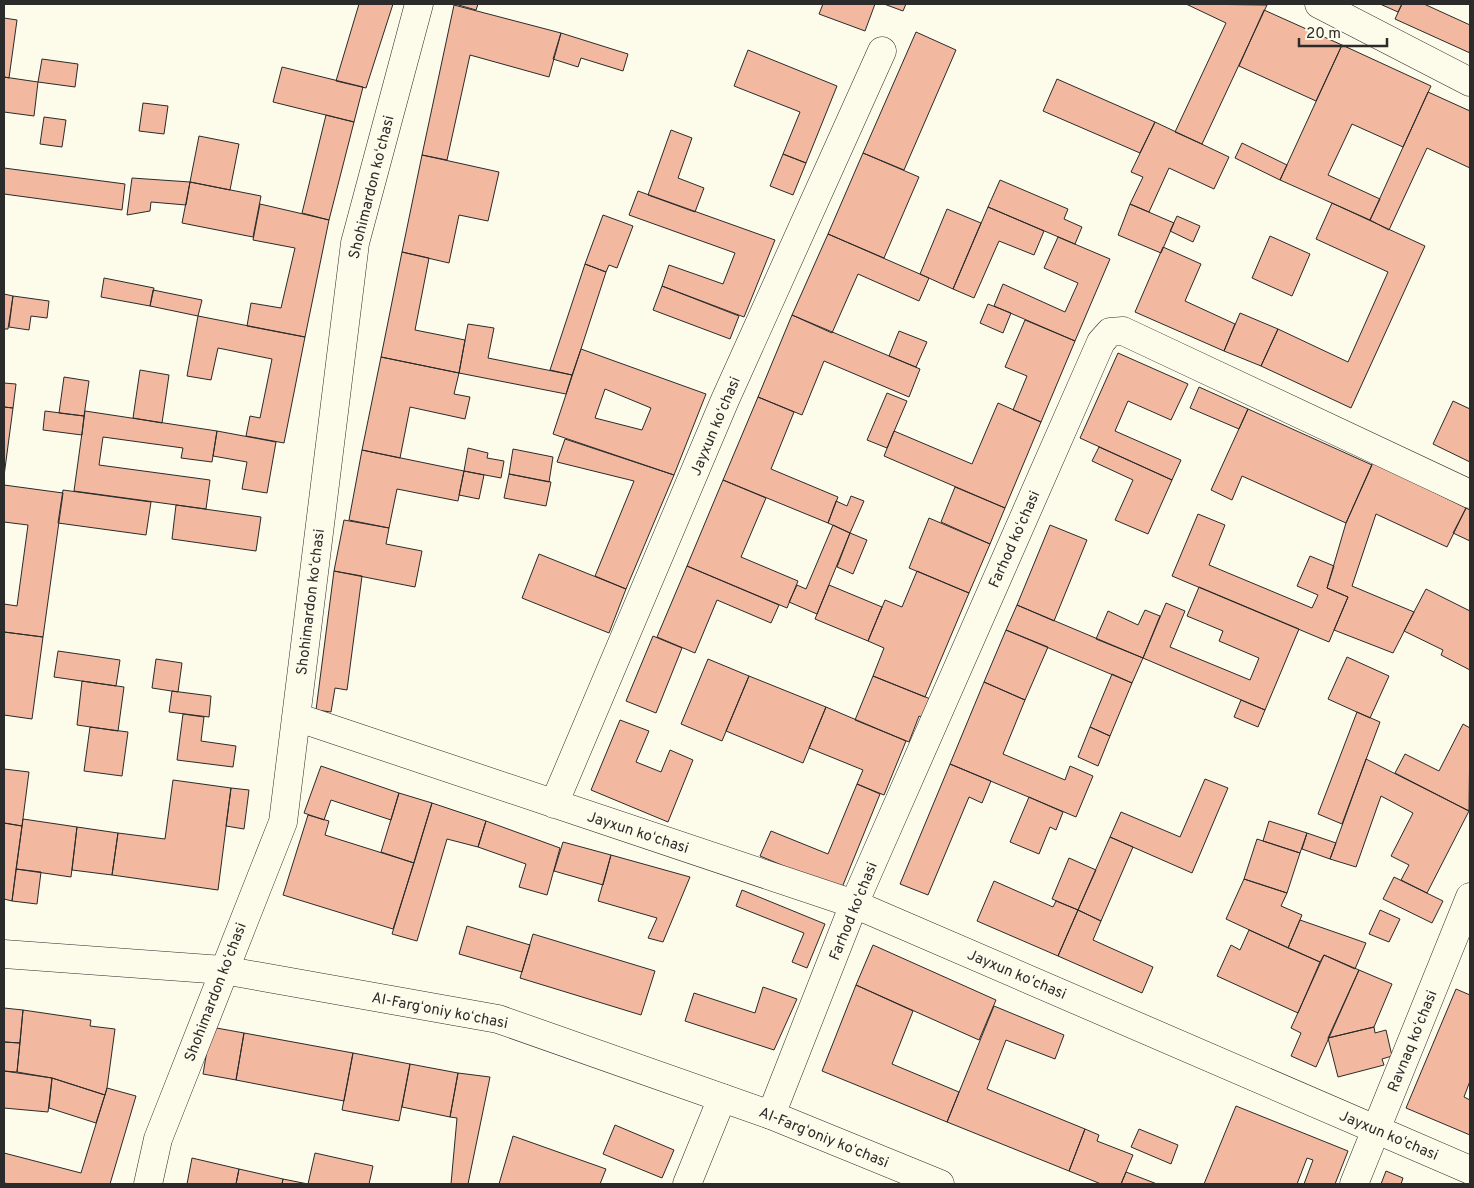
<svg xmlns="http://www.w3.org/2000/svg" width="1474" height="1188" font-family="Overpass,sans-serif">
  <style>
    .building { fill: #f2b8a0; stroke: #2b2b2b; fill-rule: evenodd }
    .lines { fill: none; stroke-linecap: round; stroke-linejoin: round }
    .minor-casing { stroke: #2b2b2b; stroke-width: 29 }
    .major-casing { stroke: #2b2b2b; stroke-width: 29 }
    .minor { stroke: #fdfbea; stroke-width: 28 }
    .major { stroke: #fdfbea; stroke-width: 28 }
    .labels { text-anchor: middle; stroke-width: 4; stroke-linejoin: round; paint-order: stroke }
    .street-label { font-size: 15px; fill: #2b2b2b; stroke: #fdfbea }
  </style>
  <rect width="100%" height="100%" fill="#fdfbea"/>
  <path class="building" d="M359,4H393L366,88L336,81Z
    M455,4H478L476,10Z
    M823,4H875L865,31L819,14Z
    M884,4H906L903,11Z
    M1186,4L1267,5L1202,144L1175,132L1226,23Z
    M1380,4H1402L1398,12Z
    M1402,4H1424L1470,25V53L1395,19Z
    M454,5L561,33L549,77L470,55L447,160L422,155Z
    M1264,10L1342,45L1316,101L1239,66Z
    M4,18L17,20L9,78L4,77Z
    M916,32L956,50L904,170L863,153Z
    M561,33L628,54L623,71L581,58L578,67L553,59Z
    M1342,45L1431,86L1403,147L1352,124L1328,175L1380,199L1370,220L1280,180Z
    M748,50L837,86L806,163L783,154L800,112L734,86Z
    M42,59L78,64L75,87L38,82Z
    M282,67L363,87L354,122L273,102Z
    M4,77L38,82L34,116L4,112Z
    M1057,79L1155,122L1140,153L1043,111Z
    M1428,92L1470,111V168L1427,148L1389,230L1370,220Z
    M143,103L168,106L164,134L139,131Z
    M326,115L354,122L329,220L302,213Z
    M44,117L66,120L62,147L40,144Z
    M1155,122L1229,157L1214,189L1169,168L1149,212L1130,204L1143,177L1131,172Z
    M671,130L692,138L678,178L704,188L695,212L648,195Z
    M199,136L239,144L230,190L190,182Z
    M1242,143L1287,165L1280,180L1235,158Z
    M863,153L919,177L884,258L828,234Z
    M783,154L806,163L793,195L770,186Z
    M422,155L499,172L488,221L459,215L449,263L402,252Z
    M4,168L125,184L122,210L4,194Z
    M132,178L190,182L186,205L151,202L150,211L127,215Z
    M1000,180L1068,209L1064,219L1082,227L1075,244L988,207Z
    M190,182L261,196L253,237L182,223Z
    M638,191L775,240L744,317L662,286L669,265L723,284L735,253L629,215Z
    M1332,203L1425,246L1351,408L1261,366L1278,329L1348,362L1388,272L1316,239Z
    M260,204L329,220L305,337L247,326L251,303L281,308L295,248L253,240Z
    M1130,204L1174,223L1161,253L1118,235Z
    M988,207L1044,231L1034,255L999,241L974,298L953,289Z
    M947,209L981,223L953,289L920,274Z
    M603,215L633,226L617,268L609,265L606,272L585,264Z
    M1177,216L1200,226L1193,242L1170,231Z
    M828,234L929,278L919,301L858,274L832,333L792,315Z
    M1270,236L1310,254L1292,296L1252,278Z
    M1058,237L1110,259L1075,341L994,306L1003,284L1065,312L1078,283L1044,268Z
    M1163,247L1201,264L1185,301L1235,324L1224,351L1135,312Z
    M402,252L429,258L415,330L465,340L459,373L381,357Z
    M585,264L606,272L581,349L572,375L550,370Z
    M104,278L154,288L150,306L101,297Z
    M662,286L739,316L730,339L653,310Z
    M153,290L202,300L198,316L150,306Z
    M4,294L13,296L8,329H4Z
    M13,296L49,301L47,318L31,316L29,330L9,327Z
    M988,304L1011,313L1003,333L980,323Z
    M1240,313L1278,329L1261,366L1224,351Z
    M792,315L920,369L909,397L824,361L802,415L758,397Z
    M198,316L305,337L284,443L246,436L250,416L260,418L272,359L218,348L211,380L187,376Z
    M1025,320L1075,341L1041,422L1013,410L1027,376L1005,367Z
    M468,324L494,328L488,358L572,375L566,394L459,373Z
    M899,331L927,342L916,367L889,356Z
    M581,349L706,394L674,475L553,434ZM605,389L651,408L642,430L595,418Z
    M1118,353L1188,384L1171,420L1128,401L1115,431L1181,460L1172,480L1080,438Z
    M381,357L459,373L454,394L470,397L465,419L410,407L400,458L362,450Z
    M140,370L169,375L162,423L133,418Z
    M64,377L89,381L84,416L59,413Z
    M4,383L16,384L13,408L4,407Z
    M1199,387L1248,409L1239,429L1190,408Z
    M887,393L907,401L887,448L867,440Z
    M758,397L794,412L771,469L838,497L828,523L723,480Z
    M1453,401L1470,409V462L1433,444Z
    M998,403L1041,422L1005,508L884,456L894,431L972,464Z
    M4,407L13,408L4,476Z
    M1248,409L1372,465L1346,523L1242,476L1232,500L1211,490Z
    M45,411L84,416L82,435L43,430Z
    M85,411L217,431L212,462L181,458L183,448L103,437L99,465L210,480L206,509L74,491Z
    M217,431L276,442L267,493L242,489L247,462L213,456Z
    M565,439L674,475L626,589L595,576L634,481L557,462Z
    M1099,447L1172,480L1148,534L1115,520L1133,480L1092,461Z
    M468,448L488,453L487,458L504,461L501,478L464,471Z
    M513,449L553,457L549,482L509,474Z
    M362,450L464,471L458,501L397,489L389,528L349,520Z
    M1373,462L1466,508L1447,547L1376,514L1352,586L1414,612L1393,653L1334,630L1348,597L1327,588L1346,523Z
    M464,471L484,475L479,499L459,495Z
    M509,474L551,482L546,506L504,498Z
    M723,480L766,498L741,557L798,581L787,608L687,566Z
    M4,485L63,493L43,637L4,632V604L17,606L28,525L4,522Z
    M955,487L1005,508L990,544L941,522Z
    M63,490L151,502L146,535L58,523Z
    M851,496L864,501L850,533L828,523L836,501L847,506Z
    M176,505L261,517L256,551L172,539Z
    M1466,508L1470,510V541L1453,533Z
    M1198,514L1225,525L1209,565L1312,608L1318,595L1297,586L1310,556L1334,566L1327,588L1348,597L1329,642L1172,576Z
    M929,518L990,544L969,593L909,568Z
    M344,520L389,528L386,544L422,551L415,587L334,571Z
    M833,525L850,533L817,614L789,602L797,585L806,589Z
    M1050,525L1087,540L1054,621L1017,605Z
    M850,533L867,540L853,574L837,567Z
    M539,554L626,589L609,633L522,598Z
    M687,566L779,605L771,623L717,600L695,653L657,637Z
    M334,571L362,576L347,690L335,688L331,712L316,710Z
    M917,571L969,593L925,697L873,676L884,648L868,641L885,600L902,607Z
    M829,585L882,607L868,641L815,619Z
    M1199,587L1299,629L1265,710L1143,658L1166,603L1185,611L1170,647L1250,680L1259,658L1219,641L1223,631L1187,616Z
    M1426,589L1470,611V670L1441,655L1443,650L1404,631Z
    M1017,605L1143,658L1132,683L1006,630Z
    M1145,610L1160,616L1143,658L1096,639L1108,611L1138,625Z
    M1006,630L1048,647L1025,700L984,682Z
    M4,632L43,637L32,719L4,715Z
    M653,636L682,648L656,713L626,701Z
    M58,651L120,660L116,686L54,677Z
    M1347,657L1389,676L1370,718L1328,699Z
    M156,659L182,663L178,692L152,688Z
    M708,659L749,676L722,741L681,724Z
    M1112,674L1132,683L1110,736L1090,727Z
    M749,676L826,707L803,763L726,731Z
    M873,676L933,700L925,719L919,716L909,742L855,720Z
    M82,681L124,687L118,731L77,725Z
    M984,682L1025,700L1003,754L1065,780L1070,766L1093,776L1076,817L950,764Z
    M172,691L211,696L209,717L169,712Z
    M1241,700L1265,710L1258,727L1234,717Z
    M826,707L906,741L884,795L857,784L863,770L809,748Z
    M1357,712L1380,722L1342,824L1318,814Z
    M183,714L204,717L201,741L236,746L233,767L177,760Z
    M620,720L649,731L636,762L661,772L670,750L693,760L668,822L591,790Z
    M1463,724L1470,728L1469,811L1395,773L1405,754L1439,771Z
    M90,727L128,732L122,776L84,771Z
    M1090,727L1110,736L1098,766L1078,757Z
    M1366,759L1469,811L1427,893L1401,880L1409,865L1391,856L1413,813L1381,796L1356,867L1330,859Z
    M950,764L991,781L982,803L969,797L928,895L900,884Z
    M321,766L399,793L391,820L331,800L324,820L304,813Z
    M4,769L29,772L22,826L4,823Z
    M1205,779L1228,788L1192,873L1110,837L1121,812L1180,837Z
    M173,780L231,788L218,890L112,875L118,833L165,839Z
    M857,784L880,794L841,890L760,856L771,831L828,854Z
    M231,788L249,790L244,829L226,826Z
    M399,793L432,803L414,863L381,852Z
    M1029,797L1063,812L1056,830L1050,827L1039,854L1010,842Z
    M432,803L486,821L478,847L447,839L417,941L392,934Z
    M308,815L329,821L325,835L414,863L393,929L283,895Z
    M23,819L77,827L71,877L16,869Z
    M486,821L560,848L547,895L519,887L526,864L478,847Z
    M1269,821L1307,833L1300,853L1263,841Z
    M4,823L22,826L12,901L4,899Z
    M77,827L118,833L112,875L72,870Z
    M1307,833L1336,843L1330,859L1302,849Z
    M1110,837L1133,847L1101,921L1078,910Z
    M1257,839L1300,853L1287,893L1244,879Z
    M563,842L611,855L603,885L554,871Z
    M611,855L690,877L663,942L648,938L657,918L598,901Z
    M1069,858L1096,870L1078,910L1052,899Z
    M16,869L41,872L37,904L12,901Z
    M1394,877L1443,901L1432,923L1383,899Z
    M1244,879L1287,893L1281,906L1302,915L1288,948L1226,919Z
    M994,881L1053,907L1056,901L1078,910L1058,956L977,921Z
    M742,890L825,924L807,968L792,962L804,933L736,906Z
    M1078,910L1101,921L1093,940L1153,967L1142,993L1058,956Z
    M1380,910L1400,919L1389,942L1369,934Z
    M1300,920L1366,943L1355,969L1324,955L1320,962L1288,948Z
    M467,926L530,945L522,972L459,954Z
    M1249,930L1320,962L1298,1013L1217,976L1231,945L1240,950Z
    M533,934L655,971L641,1015L520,978Z
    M873,945L996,1000L979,1040L856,985Z
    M1324,955L1359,970L1316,1067L1291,1056L1301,1033L1291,1028Z
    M1359,970L1392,984L1374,1027L1328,1038Z
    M856,985L913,1011L892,1064L959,1092L947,1122L822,1071Z
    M763,987L797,999L774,1050L685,1021L694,993L755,1013Z
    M1456,989L1470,995V1081L1464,1097L1470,1100V1135L1406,1108Z
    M994,1006L1064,1035L1055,1059L1006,1040L987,1089L1085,1129L1069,1171L947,1122Z
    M4,1008L23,1010L20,1043L4,1042Z
    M23,1010L91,1020L90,1026L115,1029L107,1088L105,1095L52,1078L17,1072Z
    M211,1027L244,1033L236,1080L203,1074Z
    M1374,1027L1375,1033L1386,1030L1392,1056L1382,1059L1384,1065L1338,1077L1328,1038Z
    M244,1033L353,1053L344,1101L236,1080Z
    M4,1042L20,1043L17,1072L4,1071Z
    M353,1053L410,1064L399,1121L342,1110Z
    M410,1064L458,1073L450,1117L402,1107Z
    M4,1071L52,1078L48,1112L4,1108Z
    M458,1073L490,1077L468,1184H451L457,1118L450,1117Z
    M52,1078L105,1095L96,1123L49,1108Z
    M107,1088L136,1096L110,1184H10L4,1183V1153L81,1173Z
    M1236,1106L1348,1151L1335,1184H1304L1313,1160L1307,1158L1297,1184H1204Z
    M615,1125L674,1150L662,1178L603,1154Z
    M1085,1129L1099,1135L1097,1141L1133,1155L1121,1184H1101L1069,1171Z
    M1139,1129L1178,1145L1171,1164L1131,1147Z
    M513,1136L606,1169L600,1184H499Z
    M315,1153L373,1166L369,1184H308Z
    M192,1158L239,1169L236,1184H187Z
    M239,1169L283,1179L282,1184H236Z
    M1386,1171L1403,1178L1401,1184H1381Z
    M1126,1172L1157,1184H1121Z
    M283,1179L308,1184H282Z"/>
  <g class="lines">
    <defs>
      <path id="minor" d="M1319,4L1470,82
        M296,717L854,904L1470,1170
        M554,804L725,400L882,51
        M771,1115L854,904L1101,342L1110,332L1123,331L1470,494
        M148,1184L158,1139L283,822L355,243L419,4
        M687,1184L722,1098
        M1354,1184L1470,897"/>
      <path id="major" d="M4,954L223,970L498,1019L771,1115L940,1184"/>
    </defs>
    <use href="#minor" class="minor-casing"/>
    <use href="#major" class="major-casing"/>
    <use href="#minor" class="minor"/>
    <use href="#major" class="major"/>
  </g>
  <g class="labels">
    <g class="street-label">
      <text transform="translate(371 187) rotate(-76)" y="5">Shohimardon koʻchasi</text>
      <text transform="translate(715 426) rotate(-67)" y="5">Jayxun koʻchasi</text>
      <text transform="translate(1014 539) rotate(-66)" y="5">Farhod koʻchasi</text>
      <text transform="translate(310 602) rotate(-83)" y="5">Shohimardon koʻchasi</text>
      <text transform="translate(638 832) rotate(18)" y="5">Jayxun koʻchasi</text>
      <text transform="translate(853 911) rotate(-68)" y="5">Farhod koʻchasi</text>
      <text transform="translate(1017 974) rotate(23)" y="5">Jayxun koʻchasi</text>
      <text transform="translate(215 992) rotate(-69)" y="5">Shohimardon koʻchasi</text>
      <text transform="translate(440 1010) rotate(11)" y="5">Al-Fargʻoniy koʻchasi</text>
      <text transform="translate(1412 1041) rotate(-68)" y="5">Ravnaq koʻchasi</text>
      <text transform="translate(1389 1135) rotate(23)" y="5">Jayxun koʻchasi</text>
      <text transform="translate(824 1137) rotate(22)" y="5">Al-Fargʻoniy koʻchasi</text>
    </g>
  </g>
  <rect width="1474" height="1188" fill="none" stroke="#2b2b2b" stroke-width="10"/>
  <path d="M1299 38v8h88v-8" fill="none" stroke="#2b2b2b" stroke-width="2.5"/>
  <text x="1306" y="38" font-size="15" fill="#2b2b2b" stroke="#fdfbea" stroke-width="4" paint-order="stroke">20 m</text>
</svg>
